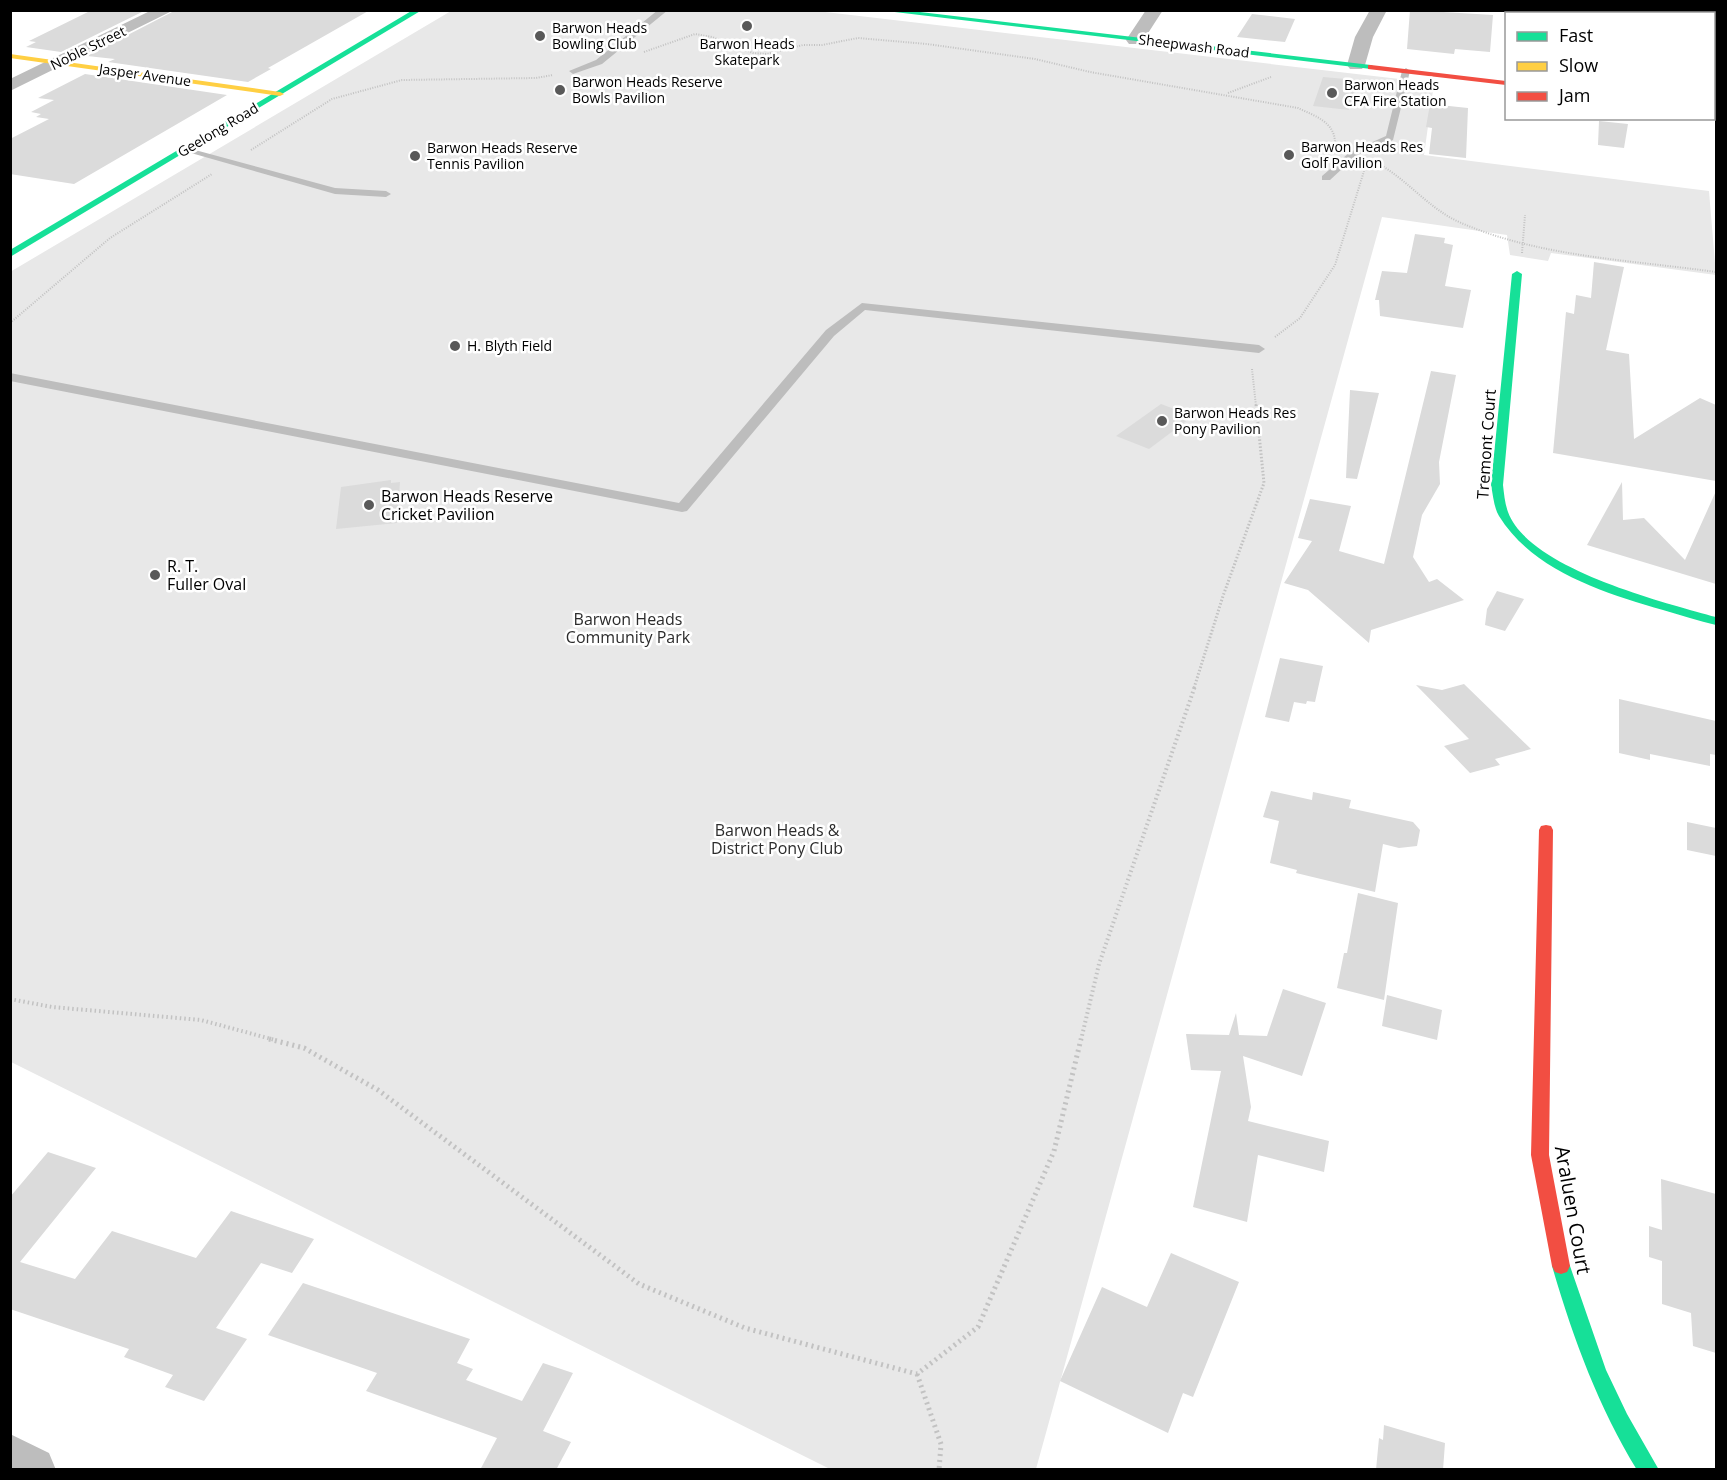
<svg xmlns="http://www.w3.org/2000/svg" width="1727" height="1480" font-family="'Open Sans',sans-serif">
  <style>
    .green { fill: #e8e8e8 }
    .building { fill: #dbdbdb }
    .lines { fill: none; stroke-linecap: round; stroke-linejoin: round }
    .path-far3 { stroke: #c2c2c2; stroke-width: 2; stroke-dasharray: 1 1.5; stroke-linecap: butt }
    .path-far2 { stroke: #c2c2c2; stroke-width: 3; stroke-dasharray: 1.5 2; stroke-linecap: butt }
    .path-far1 { stroke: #c2c2c2; stroke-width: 4; stroke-dasharray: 1.5 3; stroke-linecap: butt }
    .path { stroke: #c2c2c2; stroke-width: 5; stroke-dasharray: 2 4; stroke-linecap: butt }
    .lane { fill: #bdbdbd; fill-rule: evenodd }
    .street { fill: #bdbdbd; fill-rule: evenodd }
    .fast { fill: #16e098; fill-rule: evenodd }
    .slow { fill: #ffcf43; fill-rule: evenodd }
    .jam { fill: #f24e42; fill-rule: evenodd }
    .poi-dot { fill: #595959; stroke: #fff; stroke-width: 2 }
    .labels { text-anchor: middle; stroke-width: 5; stroke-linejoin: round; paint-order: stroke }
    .far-poi-label { font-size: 14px; fill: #000; stroke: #fff; text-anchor: start }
    .far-street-label { font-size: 14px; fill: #000; stroke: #fff }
    .street-label { font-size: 16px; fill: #000; stroke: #fff }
    .poi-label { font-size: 16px; fill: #000; stroke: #fff; text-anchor: start }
    .park-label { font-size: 16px; fill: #2c2c2c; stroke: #fff }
    .near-street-label { font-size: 20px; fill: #000; stroke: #fff }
  </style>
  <rect width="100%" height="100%" fill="#fff"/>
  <path class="green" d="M808,10L1434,83L1424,155L1709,191L1716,275L1551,253L1548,261L1510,255L1507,235L1382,217L1036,1469L832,1470L11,1062L10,272L451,11Z"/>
  <path class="building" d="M92,10H146L61,52L26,47L36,42L29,41Z
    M176,10H370L268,68L271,69L248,82L108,62L115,59L87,56Z
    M1410,10L1493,15L1490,52L1455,49L1454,54L1407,49Z
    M1252,14L1295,19L1285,42L1237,37Z
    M85,74L227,95L74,184L10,174V139L49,119L36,117L41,114L31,112L54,100L38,98Z
    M1323,77L1357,80L1349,110L1313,106Z
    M1430,104L1468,108L1466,158L1429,154L1432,128L1426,127Z
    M1599,121L1628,124L1624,148L1598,145Z
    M1415,234L1445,238L1444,243L1453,245L1445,286L1471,290L1463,328L1380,316L1379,300H1375L1382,271L1407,273Z
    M1594,262L1624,267L1606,350L1629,354L1634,439L1700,398L1716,405V481L1553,453L1566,312L1574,314L1576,295L1591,298Z
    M1431,371L1456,375L1439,462L1440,484L1422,515L1413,557L1429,582L1437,579L1464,600L1371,630L1369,643L1308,590L1284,583L1312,541L1298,538L1310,499L1351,506L1339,551L1384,564Z
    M1350,390L1379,393L1357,479L1346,478Z
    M1161,404L1193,416L1149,449L1116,436Z
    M391,480V483L400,482L397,523L336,529L341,487Z
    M1622,482L1623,520L1644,518L1685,560L1716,491V584L1587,545Z
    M1497,591L1524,599L1505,631L1485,625L1487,609Z
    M1280,658L1323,666L1315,702L1307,701L1306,704L1294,702L1289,722L1265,717Z
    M1464,684L1531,749L1495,759L1500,765L1470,773L1444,746L1469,739L1416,685L1442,690Z
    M1619,699L1716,721V755L1710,754V766L1650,754V760L1619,753Z
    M1271,791L1312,800L1313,792L1351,800L1349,808L1413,822L1420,830L1417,846L1399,848L1383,844L1375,892L1296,873L1297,870L1270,863L1279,821L1263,817Z
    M1687,822L1716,828V856L1687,850Z
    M1358,893L1398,903L1384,1000L1337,988L1344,953H1347Z
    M1283,989L1326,1003L1302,1076L1243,1056L1251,1107L1248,1121L1329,1141L1324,1172L1258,1155L1247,1222L1193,1207L1221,1071L1191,1070L1186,1034L1229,1035L1236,1013L1239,1035L1267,1036Z
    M1387,995L1442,1010L1437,1040L1382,1026Z
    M48,1152L96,1168L20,1262L75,1279L112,1231L196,1258L231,1211L314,1239L292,1273L261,1263L216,1328L247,1339L204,1401L165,1387L173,1375L124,1357L129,1349L10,1309V1197Z
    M1661,1179L1716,1194V1353L1693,1346L1691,1313L1662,1304V1261L1649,1257V1226L1662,1230Z
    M1171,1253L1239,1282L1193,1397L1183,1393L1168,1433L1060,1381L1102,1287L1147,1307Z
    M303,1283L470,1339L457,1363L473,1369L466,1380L522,1401L543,1363L573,1373L543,1431L571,1442L556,1470H480L497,1438L366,1391L377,1373L268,1335Z
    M1384,1425L1445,1443L1443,1470H1376L1379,1438L1383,1440Z"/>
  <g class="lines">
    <path class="path-far3" d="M644,52L695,34L712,37L753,53L767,54L803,45H822L858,38L927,44L1035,59L1090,72L1298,108C1315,116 1335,122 1335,143
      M1228,93L1271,77
      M251,150L332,99L402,80L536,78L553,75
      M1377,163C1407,179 1428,208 1459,222C1538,257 1631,260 1716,272
      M1522,253L1525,215
      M10,323L110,238L212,174
      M1275,337L1300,318L1335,265L1364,171
      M1252,369L1256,406"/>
    <path class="path-far2" d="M1194,688L1223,596L1264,483L1256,404"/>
    <path class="path-far1" d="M10,999L52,1007L201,1020L275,1040
      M1081,1040L1099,964L1195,686"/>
    <path class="path" d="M269,1039L304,1048L378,1090L639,1284L745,1328L917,1374L978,1327L1054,1151L1081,1039
      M917,1374L941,1444L939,1470"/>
    <path class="lane" d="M658,10H668L602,64L573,74L569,71L596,60Z
      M1406,68L1410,71L1393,140L1356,156L1330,180H1322V176L1350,152L1386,136L1402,71Z
      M184,147L335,188L386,191L391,194L386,197L335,194L184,151Z
      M862,303L1259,345L1265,349L1259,353L865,310L834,336L687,511L682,512L10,381V373L679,503L826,330Z"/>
    <path class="street" d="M152,10H174L10,91V79Z
      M1146,10H1163L1141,44H1129L1126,40Z
      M1370,10H1387L1373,37L1365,65L1362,69H1350L1347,65L1355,37Z
      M1716,100V111L1714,112V101Z
      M10,1434L49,1453L56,1470H10Z"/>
    <path class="fast" d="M413,10H422L10,257V250Z
      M878,10H903L1371,65L1375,67L1371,69Z
      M1517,271L1522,274L1503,485C1504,494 1505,504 1508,512C1529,569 1663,602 1716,617V625C1699,621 1681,615 1663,610C1604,593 1533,571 1499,516C1494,508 1493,495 1491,485L1512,274Z
      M1561,1258L1567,1260L1570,1266L1606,1370L1627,1414L1659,1470H1637C1598,1406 1573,1338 1552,1266L1555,1260Z"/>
    <path class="slow" d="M10,54L280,92L284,94L280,96L10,58Z"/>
    <path class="jam" d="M1371,65L1506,81V85L1368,69V65Z
      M1546,825L1551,826L1553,830L1549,1155L1570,1266L1567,1272L1561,1274L1555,1272L1552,1266L1531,1155L1539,830L1541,826Z"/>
  </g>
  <g class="poi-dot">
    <circle cx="747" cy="26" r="6"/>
    <circle cx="540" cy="36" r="6"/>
    <circle cx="560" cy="90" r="6"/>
    <circle cx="1332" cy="93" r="6"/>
    <circle cx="1289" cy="155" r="6"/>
    <circle cx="415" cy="156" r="6"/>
    <circle cx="455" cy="346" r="6"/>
    <circle cx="1162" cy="421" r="6"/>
    <circle cx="369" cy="505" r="6"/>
    <circle cx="155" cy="575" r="6"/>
  </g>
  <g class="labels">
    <g class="far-poi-label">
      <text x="552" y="33">Barwon Heads<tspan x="552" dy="16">Bowling Club</tspan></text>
      <text x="747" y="49" text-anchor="middle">Barwon Heads<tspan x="747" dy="16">Skatepark</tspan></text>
      <text x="572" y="87">Barwon Heads Reserve<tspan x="572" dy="16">Bowls Pavilion</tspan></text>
      <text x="1344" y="90">Barwon Heads<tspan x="1344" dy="16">CFA Fire Station</tspan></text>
      <text x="1301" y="152">Barwon Heads Res<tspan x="1301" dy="16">Golf Pavilion</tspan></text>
      <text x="427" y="153">Barwon Heads Reserve<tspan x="427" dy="16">Tennis Pavilion</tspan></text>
      <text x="467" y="351">H. Blyth Field</text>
      <text x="1174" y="418">Barwon Heads Res<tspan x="1174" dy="16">Pony Pavilion</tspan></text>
    </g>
    <g class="far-street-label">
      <text transform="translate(1194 46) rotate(7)" y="5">Sheepwash Road</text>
      <text transform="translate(88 48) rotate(-26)" y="5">Noble Street</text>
      <text transform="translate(145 75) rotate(8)" y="5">Jasper Avenue</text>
      <text transform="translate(218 130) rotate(-31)" y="5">Geelong Road</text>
    </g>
    <g class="street-label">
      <text transform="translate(1486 444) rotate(-86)" y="6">Tremont Court</text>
    </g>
    <g class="poi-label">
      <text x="381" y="502">Barwon Heads Reserve<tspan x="381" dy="18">Cricket Pavilion</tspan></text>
      <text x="167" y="572">R. T.<tspan x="167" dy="18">Fuller Oval</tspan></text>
    </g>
    <g class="park-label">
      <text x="628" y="625">Barwon Heads<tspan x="628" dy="18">Community Park</tspan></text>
      <text x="777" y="836">Barwon Heads &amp;<tspan x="777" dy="18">District Pony Club</tspan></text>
    </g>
    <g class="near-street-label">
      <text transform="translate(1573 1210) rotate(80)" y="7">Araluen Court</text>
    </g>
  </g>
  <rect width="1727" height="1480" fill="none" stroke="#000000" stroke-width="24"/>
  <rect x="1505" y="12" width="210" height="108" fill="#ffffff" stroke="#999999" stroke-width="1.5"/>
  <rect x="1517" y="32" width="30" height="9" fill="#16e098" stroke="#999999" stroke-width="1.5"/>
  <text x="1559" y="42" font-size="18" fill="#000000">Fast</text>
  <rect x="1517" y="62" width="30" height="9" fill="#ffcf43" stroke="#999999" stroke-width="1.5"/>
  <text x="1559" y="72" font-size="18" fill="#000000">Slow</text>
  <rect x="1517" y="92" width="30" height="9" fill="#f24e42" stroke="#999999" stroke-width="1.5"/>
  <text x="1559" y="102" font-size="18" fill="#000000">Jam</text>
</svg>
